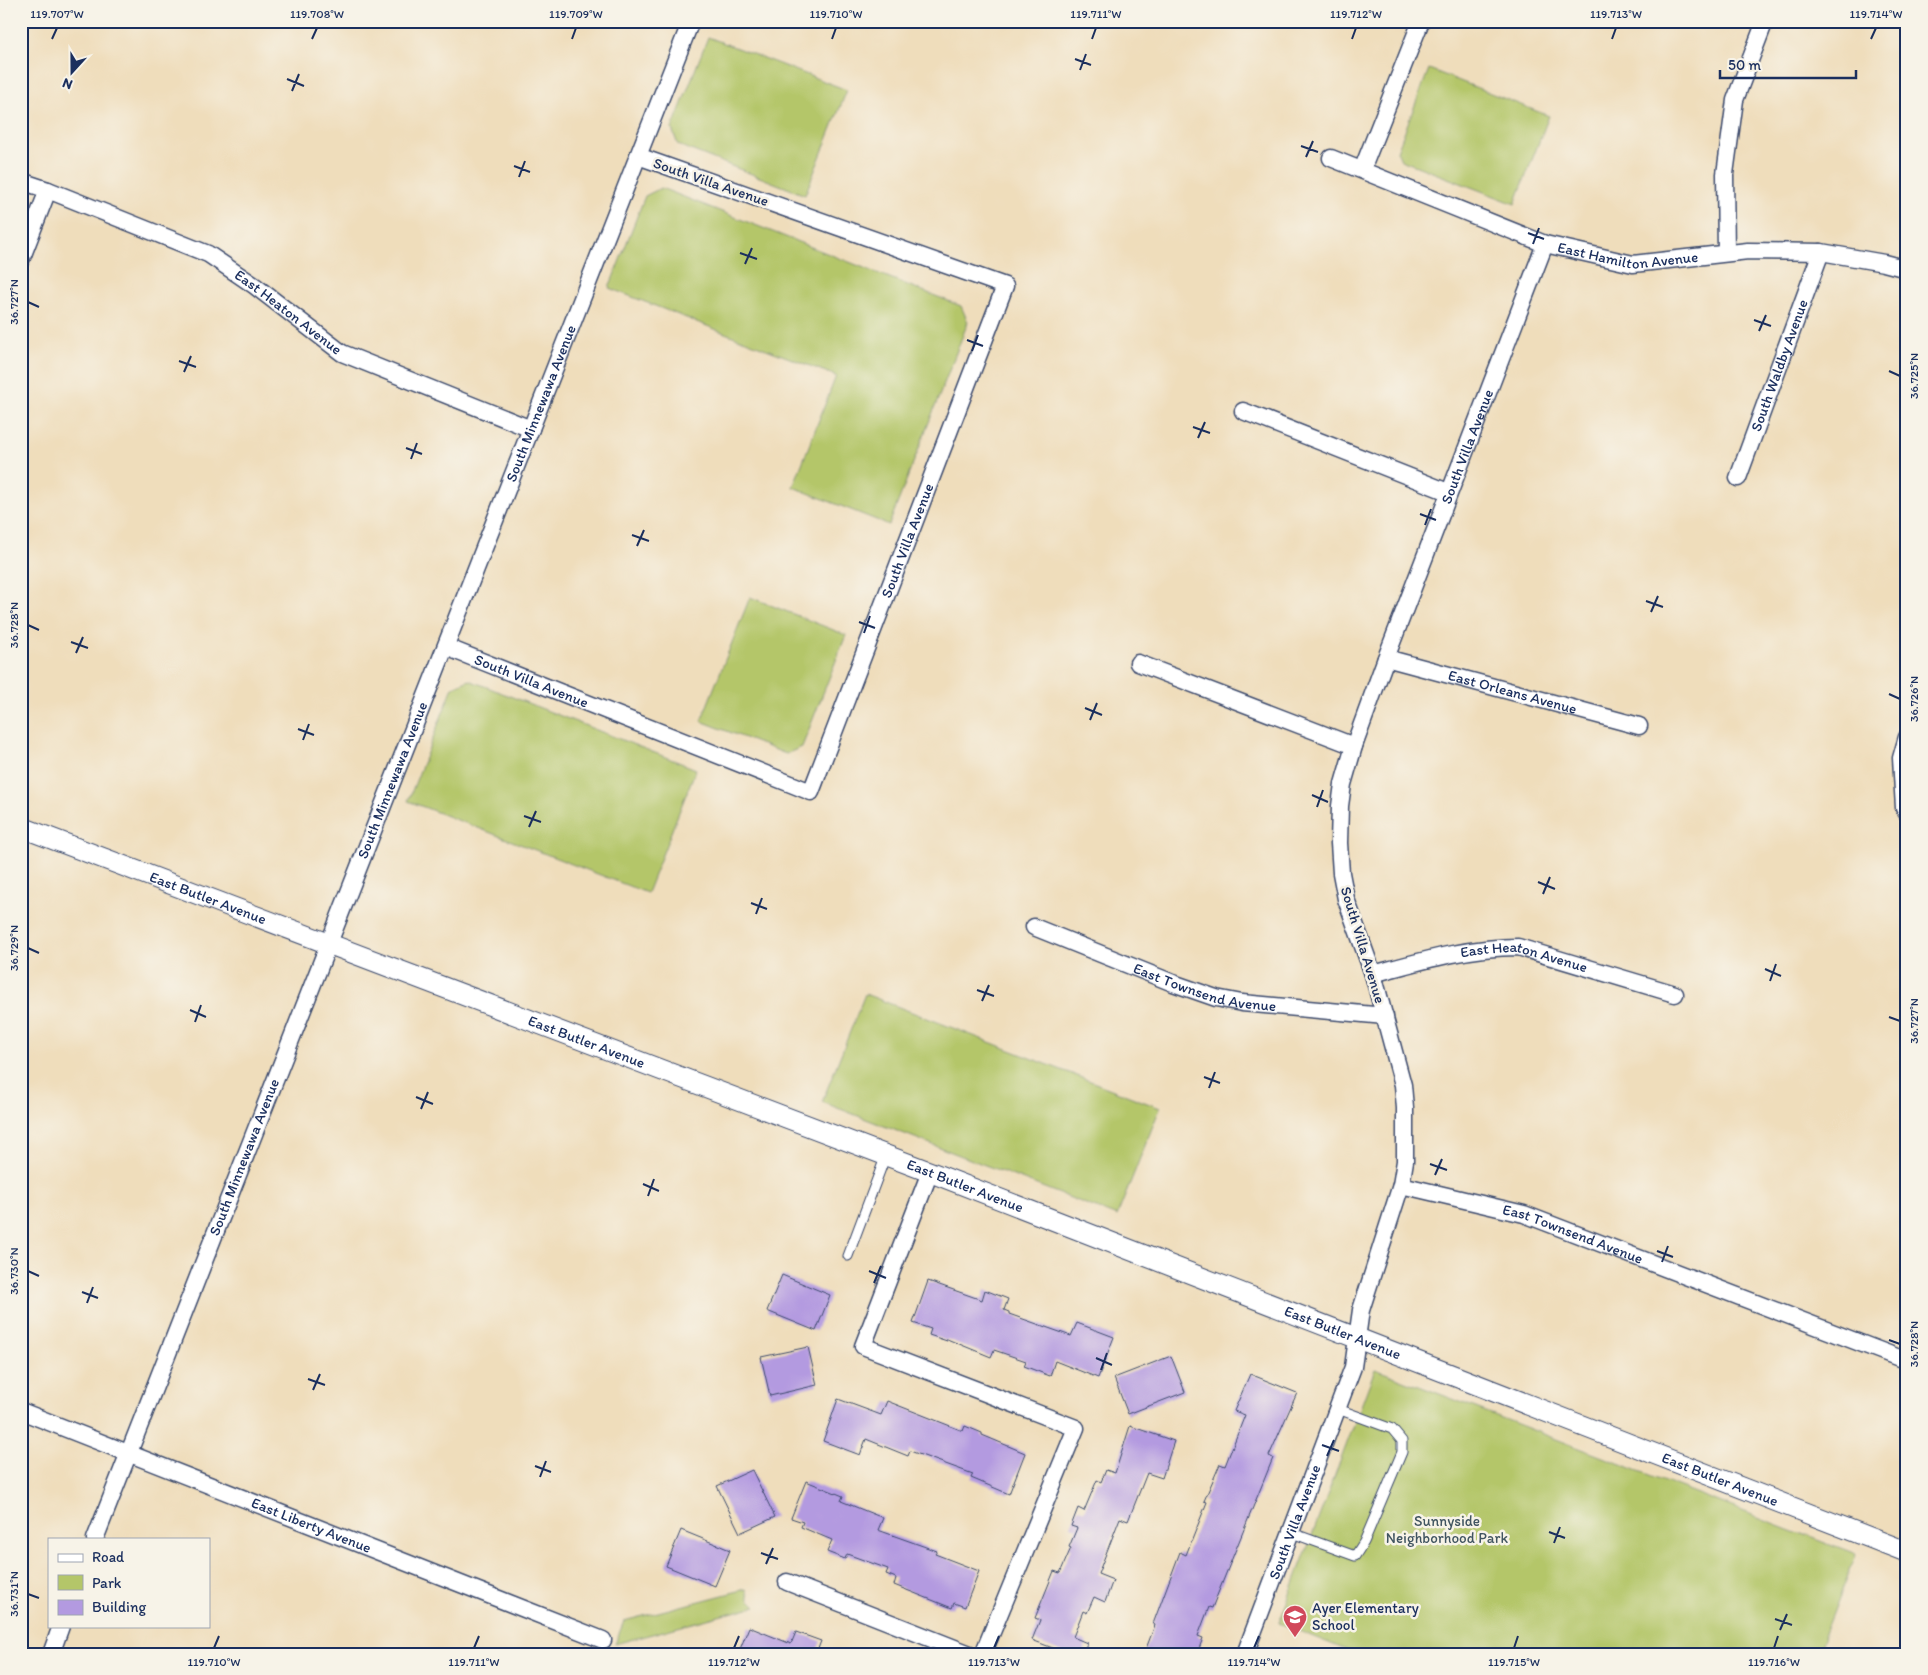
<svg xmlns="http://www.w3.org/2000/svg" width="1928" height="1675" font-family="Itim,sans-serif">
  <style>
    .green { fill: #b4c669; stroke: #687a64 }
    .building { fill: #b39ae0 }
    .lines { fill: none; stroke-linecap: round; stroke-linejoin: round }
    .service-casing { stroke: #3b496c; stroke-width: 11 }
    .minor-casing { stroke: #3b496c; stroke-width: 19 }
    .tertiary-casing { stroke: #3b496c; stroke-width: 22 }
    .service { stroke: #fff; stroke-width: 9 }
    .minor { stroke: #fff; stroke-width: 16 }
    .tertiary { stroke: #fff; stroke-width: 20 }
    .ticks { fill: none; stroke: #1b2f5e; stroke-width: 2 }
    .labels { text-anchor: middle; stroke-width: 5; stroke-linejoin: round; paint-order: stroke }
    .street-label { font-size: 15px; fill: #1b2f5e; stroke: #f7f3e8 }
    .park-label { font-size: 15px; fill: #415561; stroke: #f7f3e8 }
    .poi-label { font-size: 15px; fill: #1b2f5e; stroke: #f7f3e8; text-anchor: start }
    .neatline { fill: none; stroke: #1b2f5e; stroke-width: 2 }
    .ticks-label { font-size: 12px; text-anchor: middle; fill: #1b2f5e }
  </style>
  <rect width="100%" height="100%" fill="#f7f3e8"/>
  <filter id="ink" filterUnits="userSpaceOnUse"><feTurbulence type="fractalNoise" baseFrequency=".02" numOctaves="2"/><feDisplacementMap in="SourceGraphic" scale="10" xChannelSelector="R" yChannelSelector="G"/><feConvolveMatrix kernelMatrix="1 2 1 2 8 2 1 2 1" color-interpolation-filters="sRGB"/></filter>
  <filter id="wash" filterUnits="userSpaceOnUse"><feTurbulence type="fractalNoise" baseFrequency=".0096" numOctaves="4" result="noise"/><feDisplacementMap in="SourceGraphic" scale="20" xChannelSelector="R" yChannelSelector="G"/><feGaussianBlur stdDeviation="1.12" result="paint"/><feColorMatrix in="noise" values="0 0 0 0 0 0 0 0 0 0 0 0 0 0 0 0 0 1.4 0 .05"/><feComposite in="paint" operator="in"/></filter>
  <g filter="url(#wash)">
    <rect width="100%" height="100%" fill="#efddbb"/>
    <path class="green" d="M708,37L847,90L805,195L678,145L672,129Z
      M1429,69L1549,116L1515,204L1401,160L1397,151Z
      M661,188L961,306L968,322L889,525L793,487L836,376L609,288L645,196Z
      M750,597L846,635L802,747L786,754L701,721Z
      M469,680L696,769L647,893L408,801L453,687Z
      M865,994L1160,1108L1117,1216L822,1102Z
      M1375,1369L1856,1555L1817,1654H1356L1279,1623Z
      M746,1589L749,1599L756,1606L615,1644L624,1621Z"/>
    <g id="blocks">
      <path class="building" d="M782,1275L830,1295L816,1331L767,1311Z
        M928,1281L982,1300L985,1290L1008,1299L1004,1310L1009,1312V1314L1071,1336L1077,1323L1114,1337L1098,1378L1055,1361L1050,1376L1024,1366L1026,1361L994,1350L991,1357L947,1339V1341L929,1335L931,1329L913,1323Z
        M808,1347L817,1385L770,1396L761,1357Z
        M1171,1356L1185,1392L1128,1414L1114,1378Z
        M1250,1374L1297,1393L1269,1456L1273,1458L1212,1608L1209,1607L1198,1636L1203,1638L1197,1654H1144L1155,1625L1153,1624L1180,1552L1186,1555L1207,1502L1204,1501L1220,1464L1225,1466L1245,1415L1234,1411Z
        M838,1399L881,1415L887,1401L963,1431L965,1426L982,1433V1435L1025,1453L1009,1494L971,1478L973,1474L910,1451L908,1456L866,1439L860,1455L823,1441Z
        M1130,1426L1174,1441L1162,1478L1147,1473L1128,1521L1120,1518L1098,1574L1113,1580L1105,1602L1094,1597L1087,1613L1083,1611L1073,1637L1087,1643L1083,1654H1068L1032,1640L1040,1620L1035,1618L1054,1571L1060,1573L1071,1548L1069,1547L1077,1528L1071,1526L1078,1508L1084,1511L1097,1480L1101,1482L1106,1470L1115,1473Z
        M752,1470L775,1517L740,1533L717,1486Z
        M806,1481L843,1496L841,1501L883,1518L878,1530L937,1551L935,1554L979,1571L965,1607L954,1603L952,1608L894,1585L896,1578L886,1574L888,1569L847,1554L845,1559L827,1552L832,1540L801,1527L803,1522L791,1518Z
        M681,1530L730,1550L715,1586L666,1566Z
        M749,1627L791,1644L796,1632L821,1641L816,1654H738Z"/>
    </g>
  </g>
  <g filter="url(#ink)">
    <use href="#blocks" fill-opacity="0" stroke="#3b496c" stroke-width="1"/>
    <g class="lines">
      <defs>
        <path id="service" d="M848,1256L886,1155
          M1292,1533L1355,1556L1364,1542L1402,1452V1441L1392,1429L1338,1409"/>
        <g id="minor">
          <path id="s1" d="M1331,158L1545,244L1633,264L1748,251L1821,252L1884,263L1907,269"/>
          <path d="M1362,170L1421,21"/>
          <path id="s2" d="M21,181L48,190L208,254L255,286L342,353L531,429"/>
          <path d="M1726,253L1725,174L1735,100L1765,21"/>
          <path d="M21,260L48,190"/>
          <path d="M1243,411L1448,492"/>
          <path id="s3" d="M1738,478L1821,252"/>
          <path id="s4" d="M446,647L811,792L1005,286L638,156"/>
          <path id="s5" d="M1386,658L1639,726"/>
          <path d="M1138,663L1354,746"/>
          <path d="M1907,737L1901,758L1904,808L1907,813"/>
          <path id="s6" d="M1034,927L1173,983L1216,998L1242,1003L1385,1016"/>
          <path id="s7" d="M1373,974C1421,961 1468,947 1518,947L1675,994"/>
          <path d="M930,1172L863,1346L1076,1428L983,1654"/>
          <path id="s8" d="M1401,1185L1524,1214L1907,1361"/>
          <path id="s9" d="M21,1411L603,1640"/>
          <path id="s10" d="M95,1539C292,1032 493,527 691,21"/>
          <path d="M787,1582L970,1654"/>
          <path d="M51,1654L61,1626"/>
          <path id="s11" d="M1245,1654L1353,1367L1361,1310L1401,1185L1405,1161V1108L1403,1085L1373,974L1346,899L1341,873L1339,843L1340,806L1343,784L1354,746L1386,658L1545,244"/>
        </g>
        <g id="tertiary">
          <path id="s12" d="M21,827L930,1172L1907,1552"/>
        </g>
      </defs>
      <use href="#service" class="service-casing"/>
      <use href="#minor" class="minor-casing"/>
      <use href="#tertiary" class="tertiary-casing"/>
      <use href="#service" class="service"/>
      <use href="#minor" class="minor"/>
      <use href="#tertiary" class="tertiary"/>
    </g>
  </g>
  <path class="ticks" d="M52,39L57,28M312,39L317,28M572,39L576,28M832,39L836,28M1092,39L1096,28M1352,39L1356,28M1612,39L1616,28M1871,39L1876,28M1075,59L1091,65M1080,70L1086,54M287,79L304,86M292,91L299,74M1301,146L1318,152M1306,157L1313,141M514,166L530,172M519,177L525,161M1528,233L1544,239M1533,244L1539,228M740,253L757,259M745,264L752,248M28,302L39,307M1754,320L1771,326M1759,331L1766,315M967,340L983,346M972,351L978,335M179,361L196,367M1889,371L1900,376M184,372L191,356M1193,427L1210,433M1198,438L1205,422M406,448L422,454M411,459L417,443M1420,514L1436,520M1425,525L1431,509M632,535L649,541M637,546L644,530M1646,601L1663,607M1651,612L1658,596M859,622L875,628M28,625L39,630M864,633L870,616M71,642L88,648M76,653L83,637M1889,694L1900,699M1085,708L1102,715M1090,720L1097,703M298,729L314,735M303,740L309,724M1312,795L1328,802M1317,807L1323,790M524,816L541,822M529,827L536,811M1538,882L1555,889M1543,894L1550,877M751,903L767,909M756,914L762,898M28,948L39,953M1765,969L1781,976M1770,981L1776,964M977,990L994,996M982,1001L989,985M190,1010L206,1017M1889,1017L1900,1021M195,1022L201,1005M1204,1077L1220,1083M1209,1088L1215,1072M416,1097L433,1104M421,1109L428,1092M1430,1164L1447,1170M1435,1175L1442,1159M643,1184L659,1191M648,1196L654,1179M1657,1251L1673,1257M1662,1262L1668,1246M28,1271L39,1276M869,1271L886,1278M874,1283L881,1266M82,1292L98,1298M87,1303L93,1287M1889,1340L1900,1344M1096,1358L1112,1365M1101,1370L1107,1353M308,1379L325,1385M313,1390L320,1374M1322,1445L1339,1451M1327,1456L1334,1440M535,1466L551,1472M540,1477L546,1461M1549,1532L1565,1538M1554,1543L1560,1527M761,1553L778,1559M766,1564L773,1548M28,1594L39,1598M1775,1619L1792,1625M1780,1630L1787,1614M214,1648L219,1636M474,1648L479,1636M734,1648L739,1636M994,1648L999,1636M1254,1648L1259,1636M1514,1648L1518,1636M1774,1648L1778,1636"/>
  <defs>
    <symbol id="school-pin" viewBox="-11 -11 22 30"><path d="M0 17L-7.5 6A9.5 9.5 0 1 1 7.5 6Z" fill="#d1495b" stroke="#f7f3e8"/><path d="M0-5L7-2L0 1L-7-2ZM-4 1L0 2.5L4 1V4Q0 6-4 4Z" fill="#fff"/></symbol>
  </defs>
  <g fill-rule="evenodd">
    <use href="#school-pin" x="1281" y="1603" width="28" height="38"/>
  </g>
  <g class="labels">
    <g class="street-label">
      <text transform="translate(711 182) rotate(19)" y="5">South Villa Avenue</text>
      <text dy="5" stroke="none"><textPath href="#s1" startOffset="315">East Hamilton Avenue</textPath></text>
      <text dy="5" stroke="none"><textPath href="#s2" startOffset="300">East Heaton Avenue</textPath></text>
      <text dy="5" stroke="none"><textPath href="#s3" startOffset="120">South Waldby Avenue</textPath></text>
      <text dy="5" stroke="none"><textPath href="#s10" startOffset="1220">South Minnewawa Avenue</textPath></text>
      <text dy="5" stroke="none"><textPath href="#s11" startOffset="1266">South Villa Avenue</textPath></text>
      <text dy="5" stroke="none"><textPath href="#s4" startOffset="662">South Villa Avenue</textPath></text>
      <text dy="5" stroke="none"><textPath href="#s4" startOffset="92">South Villa Avenue</textPath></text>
      <text dy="5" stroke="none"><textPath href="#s5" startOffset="131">East Orleans Avenue</textPath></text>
      <text dy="5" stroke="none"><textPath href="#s10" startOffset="815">South Minnewawa Avenue</textPath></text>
      <text dy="5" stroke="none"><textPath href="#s12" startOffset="200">East Butler Avenue</textPath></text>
      <text transform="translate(1363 945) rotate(73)" y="5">South Villa Avenue</text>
      <text dy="5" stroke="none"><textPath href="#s7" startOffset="155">East Heaton Avenue</textPath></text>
      <text dy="5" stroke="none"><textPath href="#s6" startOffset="182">East Townsend Avenue</textPath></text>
      <text dy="5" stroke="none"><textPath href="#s12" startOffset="605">East Butler Avenue</textPath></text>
      <text dy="5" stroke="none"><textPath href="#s10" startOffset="410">South Minnewawa Avenue</textPath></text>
      <text dy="5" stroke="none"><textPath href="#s12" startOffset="1010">East Butler Avenue</textPath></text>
      <text dy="5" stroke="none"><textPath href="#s8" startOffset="179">East Townsend Avenue</textPath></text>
      <text dy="5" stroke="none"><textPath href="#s12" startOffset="1415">East Butler Avenue</textPath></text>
      <text dy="5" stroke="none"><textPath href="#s12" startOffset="1820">East Butler Avenue</textPath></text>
      <text dy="5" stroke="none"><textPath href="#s11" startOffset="141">South Villa Avenue</textPath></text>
      <text dy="5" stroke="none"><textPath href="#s9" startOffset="312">East Liberty Avenue</textPath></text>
    </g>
    <g class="park-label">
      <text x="1447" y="1526">Sunnyside<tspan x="1447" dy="17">Neighborhood Park</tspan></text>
    </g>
    <g class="poi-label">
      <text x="1312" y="1613">Ayer Elementary<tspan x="1312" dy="17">School</tspan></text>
    </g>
  </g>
  <rect width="1928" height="1675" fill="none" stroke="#f7f3e8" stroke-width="55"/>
  <rect x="48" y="1538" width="162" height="90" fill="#f7f3e8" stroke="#9fa5b1"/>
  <rect x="58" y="1554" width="25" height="8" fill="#ffffff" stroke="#9fa5b1"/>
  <text x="92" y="1562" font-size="15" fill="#1b2f5e">Road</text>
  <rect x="58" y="1575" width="25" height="15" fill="#b4c669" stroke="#9fa5b1"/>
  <text x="92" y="1588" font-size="15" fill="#1b2f5e">Park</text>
  <rect x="58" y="1600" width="25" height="15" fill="#b39ae0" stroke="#9fa5b1"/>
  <text x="92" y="1612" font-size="15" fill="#1b2f5e">Building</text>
  <g transform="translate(72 72) rotate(201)" stroke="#f7f3e8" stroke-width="4" paint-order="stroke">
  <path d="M0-4L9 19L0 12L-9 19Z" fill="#1b2f5e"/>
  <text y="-8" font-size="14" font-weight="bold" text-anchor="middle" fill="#1b2f5e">N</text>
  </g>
  <path d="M1720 70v8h136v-8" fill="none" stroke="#1b2f5e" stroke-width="2.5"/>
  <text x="1728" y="70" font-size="15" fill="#1b2f5e" stroke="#f7f3e8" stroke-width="4" paint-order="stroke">50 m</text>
  <rect x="28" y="28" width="1872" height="1620" class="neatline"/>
  <g class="ticks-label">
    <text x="57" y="18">119.707°W</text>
    <text x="317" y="18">119.708°W</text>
    <text x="576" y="18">119.709°W</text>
    <text x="836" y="18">119.710°W</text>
    <text x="1096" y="18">119.711°W</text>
    <text x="1356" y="18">119.712°W</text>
    <text x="1616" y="18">119.713°W</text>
    <text x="1876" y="18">119.714°W</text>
    <text transform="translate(14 302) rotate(-90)" y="4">36.727°N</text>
    <text transform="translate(1914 376) rotate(-90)" y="4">36.725°N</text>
    <text transform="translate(14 625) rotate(-90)" y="4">36.728°N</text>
    <text transform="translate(1914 699) rotate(-90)" y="4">36.726°N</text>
    <text transform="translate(14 948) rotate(-90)" y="4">36.729°N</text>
    <text transform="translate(1914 1021) rotate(-90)" y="4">36.727°N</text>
    <text transform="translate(14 1271) rotate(-90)" y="4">36.730°N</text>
    <text transform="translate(1914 1344) rotate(-90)" y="4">36.728°N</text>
    <text transform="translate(14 1594) rotate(-90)" y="4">36.731°N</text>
    <text x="214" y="1666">119.710°W</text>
    <text x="474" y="1666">119.711°W</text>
    <text x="734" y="1666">119.712°W</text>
    <text x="994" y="1666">119.713°W</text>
    <text x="1254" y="1666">119.714°W</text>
    <text x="1514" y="1666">119.715°W</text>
    <text x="1774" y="1666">119.716°W</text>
  </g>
</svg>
